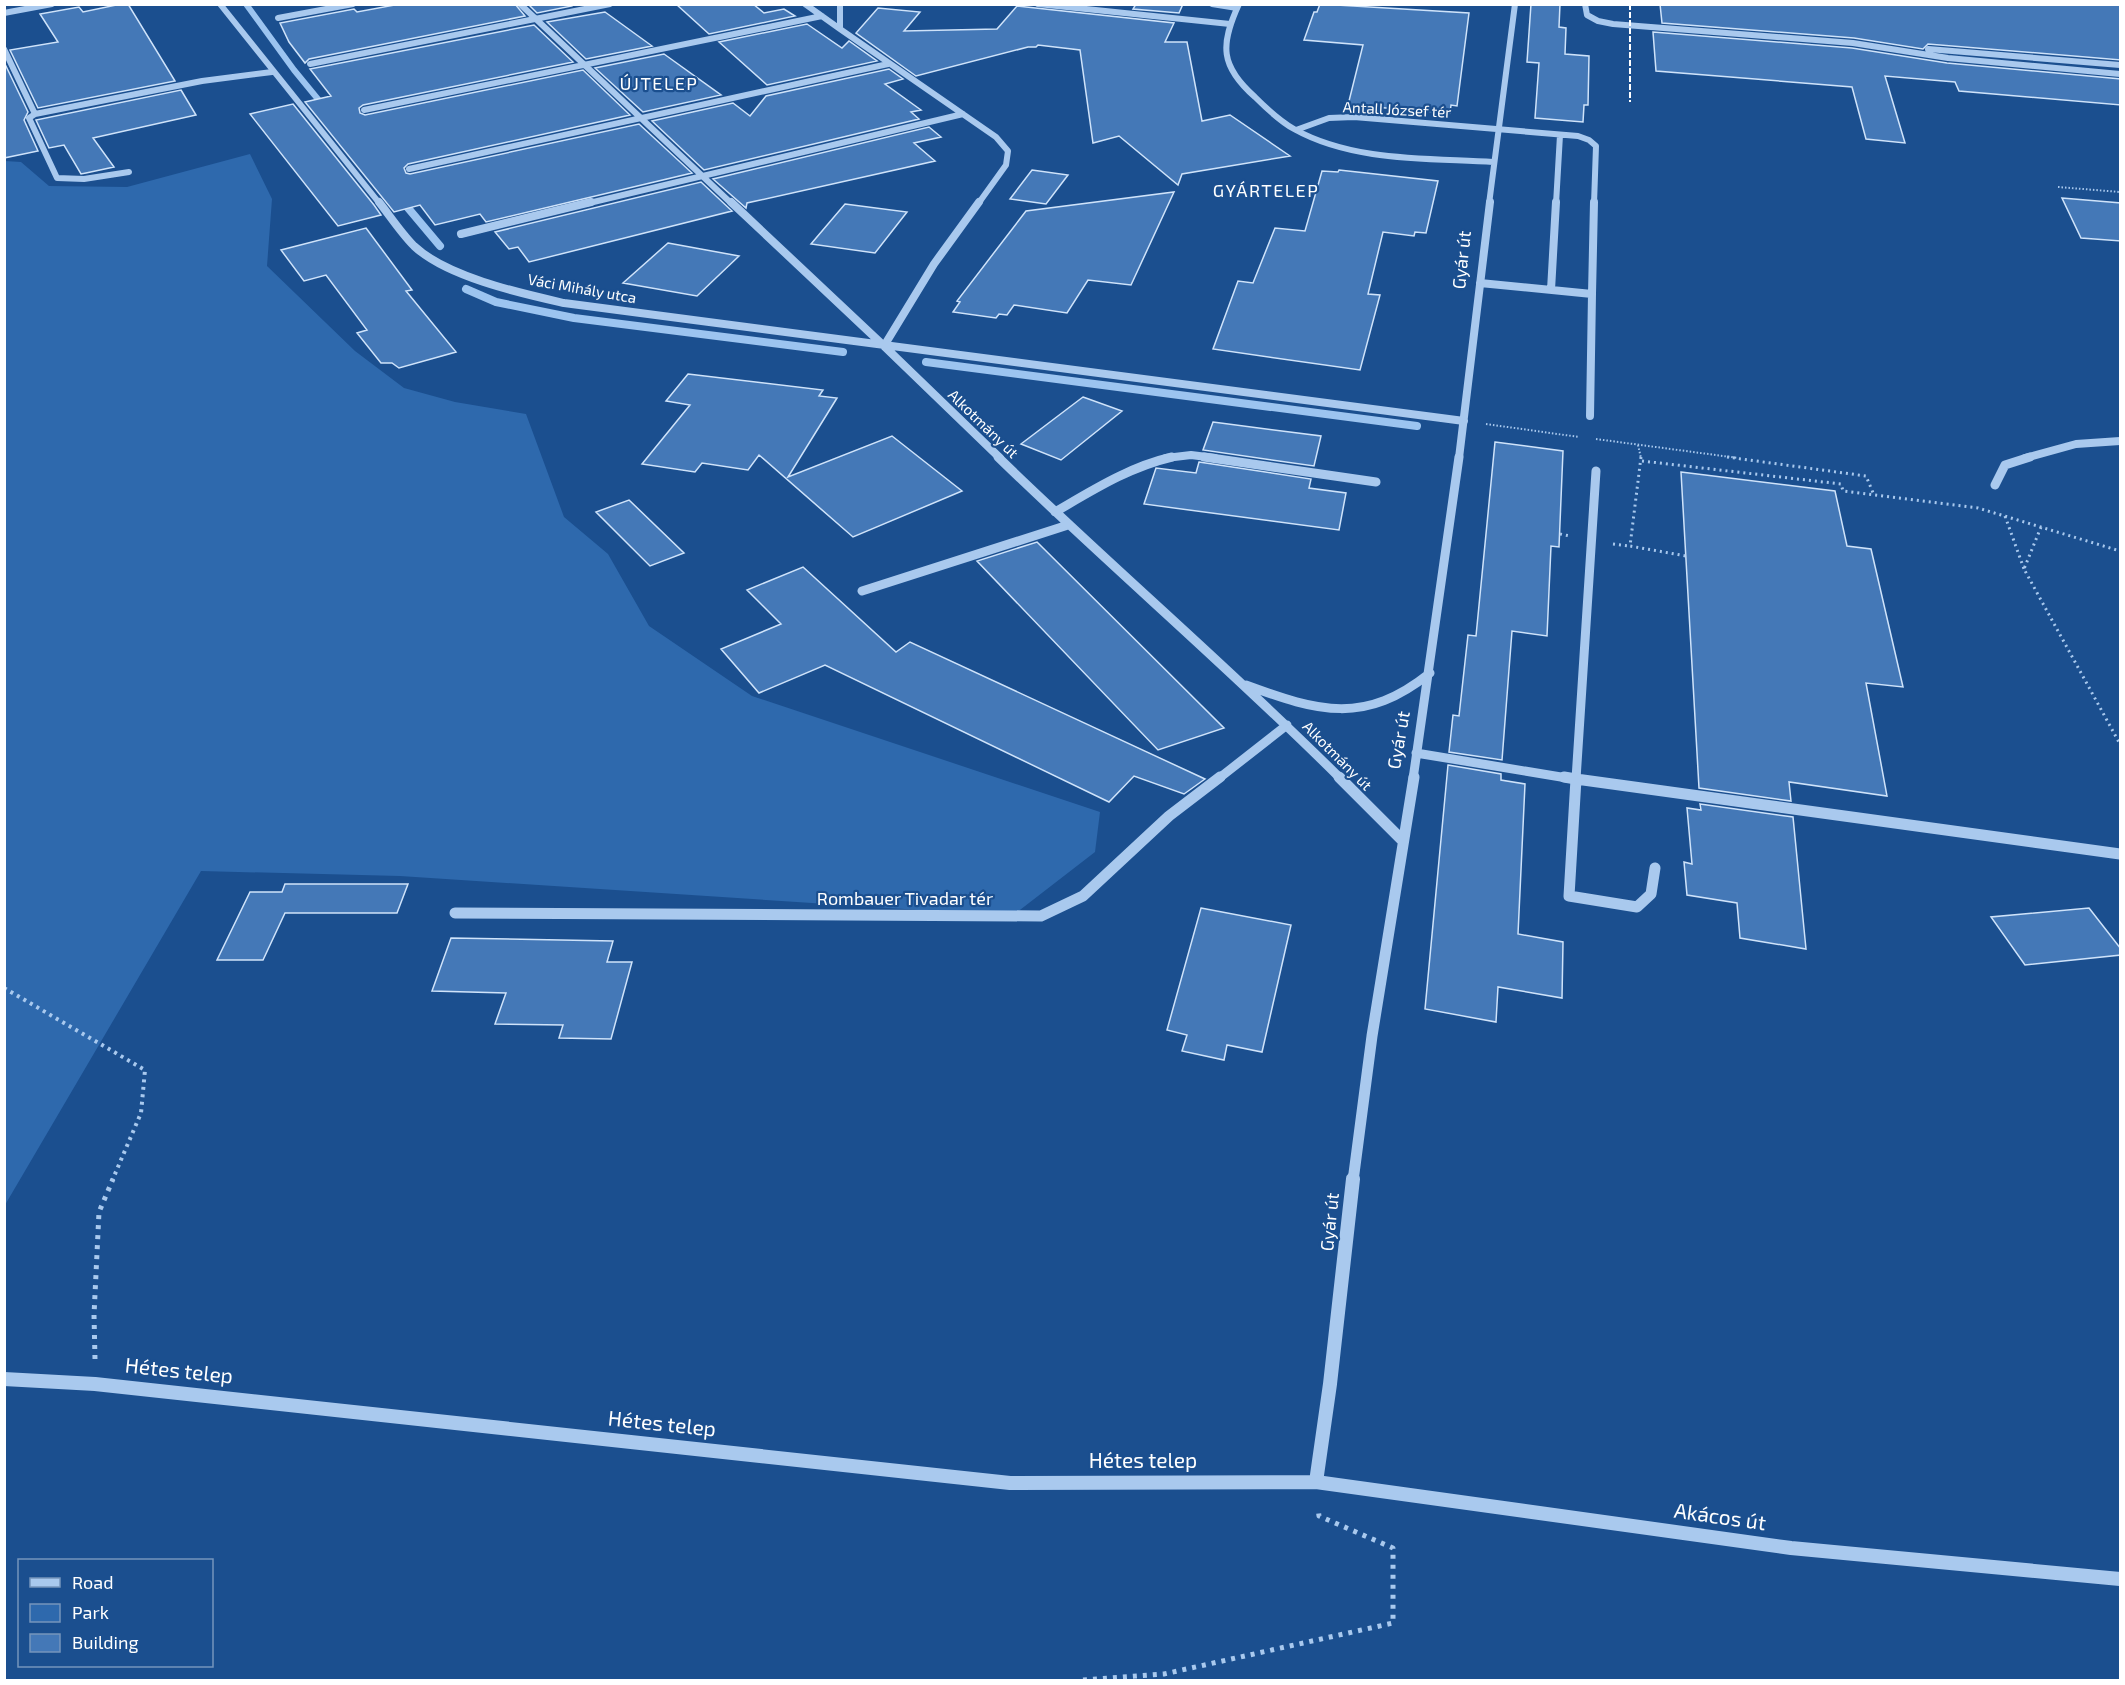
<svg xmlns="http://www.w3.org/2000/svg" width="2125" height="1685" font-family="'Exo 2',sans-serif">
  <style>
    .green { fill: #2e69ad }
    .lines { fill: none; stroke-linecap: round; stroke-linejoin: round }
    .stream-far1 { stroke: #9cc4f0; stroke-width: 6 }
    .stream { stroke: #9cc4f0; stroke-width: 8 }
    .building { fill: #4478b7; stroke: #cfe3fa; stroke-width: 1.5 }
    .path-far3 { stroke: #a9c9ee; stroke-width: 2; stroke-dasharray: 1.5 2; stroke-linecap: butt }
    .path-far2 { stroke: #a9c9ee; stroke-width: 3; stroke-dasharray: 2 4; stroke-linecap: butt }
    .path-far1 { stroke: #a9c9ee; stroke-width: 4; stroke-dasharray: 3 4.5; stroke-linecap: butt }
    .path { stroke: #a9c9ee; stroke-width: 5; stroke-dasharray: 4 6; stroke-linecap: butt }
    .minor-far4 { stroke: #a9c9ee; stroke-width: 6 }
    .minor-far3 { stroke: #a9c9ee; stroke-width: 8 }
    .minor-far2 { stroke: #a9c9ee; stroke-width: 9 }
    .minor-far1 { stroke: #a9c9ee; stroke-width: 11 }
    .minor { stroke: #a9c9ee; stroke-width: 14 }
    .rail { stroke: #fff; stroke-width: 2; stroke-dasharray: 6 2; stroke-linecap: butt }
    .labels { text-anchor: middle; stroke-width: 4.5; stroke-linejoin: round; paint-order: stroke }
    .far-street-label { font-size: 15px; fill: #fff; stroke: #1b4f8f }
    .far-quarter-label { font-size: 18px; letter-spacing: 1.5px; fill: #fff; stroke: #1b4f8f }
    .street-label { font-size: 18px; fill: #fff; stroke: #1b4f8f }
    .near-street-label { font-size: 21px; fill: #fff; stroke: #1b4f8f }
  </style>
  <rect width="100%" height="100%" fill="#1b4f8f"/>
  <path class="green" d="M250,154L272,199L267,266L355,351L404,388L455,402L526,414L564,517L608,554L649,626L752,696L1100,812L1095,852L1012,916L400,876L201,871L5,1205V161L21,162L49,186L127,187Z"/>
  <g class="lines">
    <path class="stream-far1" d="M246,4L294,70L326,109
      M399,197L405,204"/>
    <path class="stream" d="M403,202L440,246
      M466,289L496,302L574,318L843,352
      M926,362L1417,426"/>
  </g>
  <path class="building" d="M121,4H128L175,81L38,108L10,50L58,42L40,14L79,7L83,12Z
    M400,4H515L525,16L309,59L305,63L289,42L280,23L354,9L357,12Z
    M528,4H572V6L537,13Z
    M676,4H753L764,13L784,9L795,16L709,34Z
    M1136,4H1183L1179,13L1133,9Z
    M1320,4L1469,13L1457,106L1451,105L1450,113L1348,105L1363,45L1304,40L1314,12H1317Z
    M1531,4H1560L1559,27L1566,28L1565,54L1589,56L1588,105H1584L1583,122L1535,118L1539,63L1527,62Z
    M1660,4H2121V60L1928,44L1923,49L1854,38L1662,23Z
    M1017,6L1174,23L1165,42H1187L1202,121L1230,115L1290,156L1182,174L1178,185L1119,136L1093,143L1080,50L1038,45L1036,47H1028L916,76L856,33L878,8L920,12L904,31L997,29Z
    M605,12L652,46L586,59L547,22Z
    M807,24L842,48L849,41L877,61L767,85L719,42Z
    M534,25L573,62L363,105L359,108L360,113L365,115L583,70L630,115L408,164L404,168L406,173L410,174L639,124L692,173L486,222L480,214L435,225L420,205L394,212L305,102L331,96L310,69Z
    M1653,32L1852,48L1947,63L2121,79V105L1959,91L1955,82L1885,76L1905,143L1866,139L1852,87L1656,71Z
    M664,54L721,95L643,112L595,68Z
    M4,62L28,112L24,120L38,151L4,158Z
    M889,69L903,79L885,84L921,110L911,112L919,119L704,170L652,121L733,103L750,116L766,96Z
    M181,90L196,115L93,138L114,167L86,173L81,174L64,145L49,148L36,120Z
    M293,104L374,205L381,215L338,226L250,114Z
    M929,127L941,137L914,143L935,161L747,203L746,208L713,179Z
    M1032,170L1068,175L1046,204L1010,199Z
    M1339,170L1438,181L1426,233L1415,232L1414,236L1383,232L1368,294L1380,295L1360,370L1213,349L1238,281L1253,283L1275,228L1305,231L1322,171L1338,172Z
    M701,182L732,211L529,262L518,247L509,249L495,232Z
    M1174,192L1131,285L1088,280L1067,313L1014,305L1007,315L999,314L996,318L953,312L960,302L957,301L1026,211Z
    M2062,198L2121,203V241L2081,238Z
    M845,204L907,212L875,253L811,244Z
    M366,228L412,290L406,291L456,352L399,368L392,363H381L357,333L367,330L326,275L304,281L281,250Z
    M668,243L739,256L697,296L623,283Z
    M688,374L823,390L819,396L837,398L788,477L892,436L962,491L853,537L759,455L748,470L702,463L695,472L642,464L690,405L666,401Z
    M1083,397L1122,411L1061,460L1021,444Z
    M1213,422L1321,436L1314,466L1203,450Z
    M1495,442L1563,451L1559,547L1551,546L1547,636L1512,631L1502,760L1449,752L1453,715L1459,716L1468,635L1476,636Z
    M1199,462L1311,479L1309,488L1346,493L1339,530L1144,504L1156,468L1196,473Z
    M1681,472L1835,491L1847,546L1871,549L1903,687L1866,683L1887,796L1789,782L1791,801L1699,788Z
    M629,500L684,553L650,566L596,512Z
    M1037,542L1224,728L1158,750L977,561Z
    M803,567L896,652L910,642L1205,779L1184,794L1134,776L1109,802L825,665L759,693L721,649L781,624L747,590Z
    M1448,765L1501,774V780L1525,784L1518,934L1563,942L1562,998L1498,987L1496,1022L1425,1009Z
    M1700,804L1793,817L1806,949L1740,938L1737,903L1687,895L1684,862L1692,864L1687,808L1701,810Z
    M285,884H408L397,913H285L263,960H217L250,892H282Z
    M1201,908L1291,925L1262,1052L1227,1045L1224,1060L1182,1051L1187,1035L1167,1030Z
    M2089,908L2121,949V955L2025,965L1991,917Z
    M451,938L613,941L607,962H632L611,1039L559,1038L563,1025L495,1024L506,993L432,991Z"/>
  <g class="lines">
    <path class="path-far3" d="M2058,187L2120,192
      M1486,424L1579,437
      M1596,439L1738,458
      M1638,445L1641,458"/>
    <path class="path-far2" d="M1641,457L1630,546L1686,556
      M1727,457L1866,476L1874,495
      M1642,461L1841,484L1843,491L1978,508L2120,551
      M2005,516L2024,569
      M2041,527L2024,569L2120,744
      M1560,534L1570,536
      M1613,544L1630,546"/>
    <path class="path-far1" d="M4,988L145,1070L141,1113L112,1181"/>
    <path class="path" d="M95,1359L94,1315L99,1212L113,1179
      M1083,1680L1164,1674L1393,1623V1548L1319,1516L1318,1508"/>
    <path class="minor-far4" d="M220,4L380,204
      M520,4L732,204
      M805,4L840,29
      M840,4V29L996,137L1008,151L1006,165L978,204
      M1038,4L1230,24
      M1212,4L1237,8
      M1239,4C1220,45 1220,66 1255,97C1267,109 1280,121 1294,129C1353,162 1428,158 1493,162
      M1585,4L1587,15L1598,21L1613,24L1853,43L1948,58L2120,74
      M4,13L52,4
      M278,18L353,4
      M4,49L35,114L29,118L57,178L84,179L129,172
      M1928,49L2120,65
      M310,64L610,4
      M364,110L822,16
      M35,114L202,81L272,72
      M1296,130L1329,118L1354,117L1578,136L1589,140L1596,146L1594,204
      M409,169L888,64
      M585,204L963,114
      M1489,204L1515,4
      M1556,204L1560,135"/>
    <path class="minor-far3" d="M379,202C390,216 401,233 414,246C447,277 520,293 564,303L1464,421
      M731,202L884,346
      M979,202L934,264L884,346L1000,458
      M461,234L591,202
      M1480,283L1592,294L1594,202
      M1551,290L1556,202
      M1590,416L1592,294
      M1166,458L1191,455L1215,458
      M1459,458L1490,202
      M2025,458L2076,444L2120,441"/>
    <path class="minor-far2" d="M998,457C1110,566 1230,668 1341,779
      M1204,457L1376,482
      M1995,485L2005,465L2030,457
      M1055,512C1093,490 1129,467 1172,457
      M862,591L1068,525
      M1246,685C1319,712 1365,725 1430,673
      M1416,753L1573,779
      M1218,779L1287,725
      M1413,779L1459,457
      M1576,779L1596,471"/>
    <path class="minor-far1" d="M1339,777L1402,840
      M1564,777L1576,779L1569,896L1637,907L1651,894L1655,868
      M1576,777V779L2120,854
      M455,913L1041,916L1083,896L1169,816L1220,777
      M1353,1181L1372,1036L1414,777"/>
    <path class="minor" d="M4,1379L95,1384L1010,1483L1316,1482L1791,1548L2120,1579
      M1316,1482L1330,1384L1353,1179"/>
    <path class="rail" d="M1630,4V102"/>
  </g>
  <g class="labels">
    <g class="far-street-label">
      <text transform="translate(1397 110) rotate(3)" y="5">Antall József tér</text>
      <text transform="translate(582 289) rotate(10)" y="5">Váci Mihály utca</text>
      <text transform="translate(983 424) rotate(44)" y="5">Alkotmány út</text>
      <text transform="translate(1337 756) rotate(45)" y="5">Alkotmány út</text>
    </g>
    <g class="far-quarter-label">
      <text x="659" y="90">ÚJTELEP</text>
      <text x="1266" y="197">GYÁRTELEP</text>
    </g>
    <g class="street-label">
      <text transform="translate(1462 260) rotate(-84)" y="6">Gyár út</text>
      <text transform="translate(1399 740) rotate(-80)" y="6">Gyár út</text>
      <text x="905" y="905">Rombauer Tivadar tér</text>
      <text transform="translate(1330 1222) rotate(-84)" y="6">Gyár út</text>
    </g>
    <g class="near-street-label">
      <text transform="translate(179 1371) rotate(6)" y="7">Hétes telep</text>
      <text transform="translate(662 1424) rotate(6)" y="7">Hétes telep</text>
      <text x="1143" y="1468">Hétes telep</text>
      <text transform="translate(1720 1517) rotate(8)" y="7">Akácos út</text>
    </g>
  </g>
  <rect width="2125" height="1685" fill="none" stroke="#ffffff" stroke-width="12"/>
  <rect x="18" y="1559" width="195" height="108" fill="#1b4f8f" stroke="#7695bc" stroke-width="1.5"/>
  <rect x="30" y="1578" width="30" height="9" fill="#a9c9ee" stroke="#7695bc" stroke-width="1.5"/>
  <text x="72" y="1589" font-size="18" fill="#ffffff">Road</text>
  <rect x="30" y="1604" width="30" height="18" fill="#2e69ad" stroke="#7695bc" stroke-width="1.5"/>
  <text x="72" y="1619" font-size="18" fill="#ffffff">Park</text>
  <rect x="30" y="1634" width="30" height="18" fill="#4478b7" stroke="#7695bc" stroke-width="1.5"/>
  <text x="72" y="1649" font-size="18" fill="#ffffff">Building</text>
</svg>
